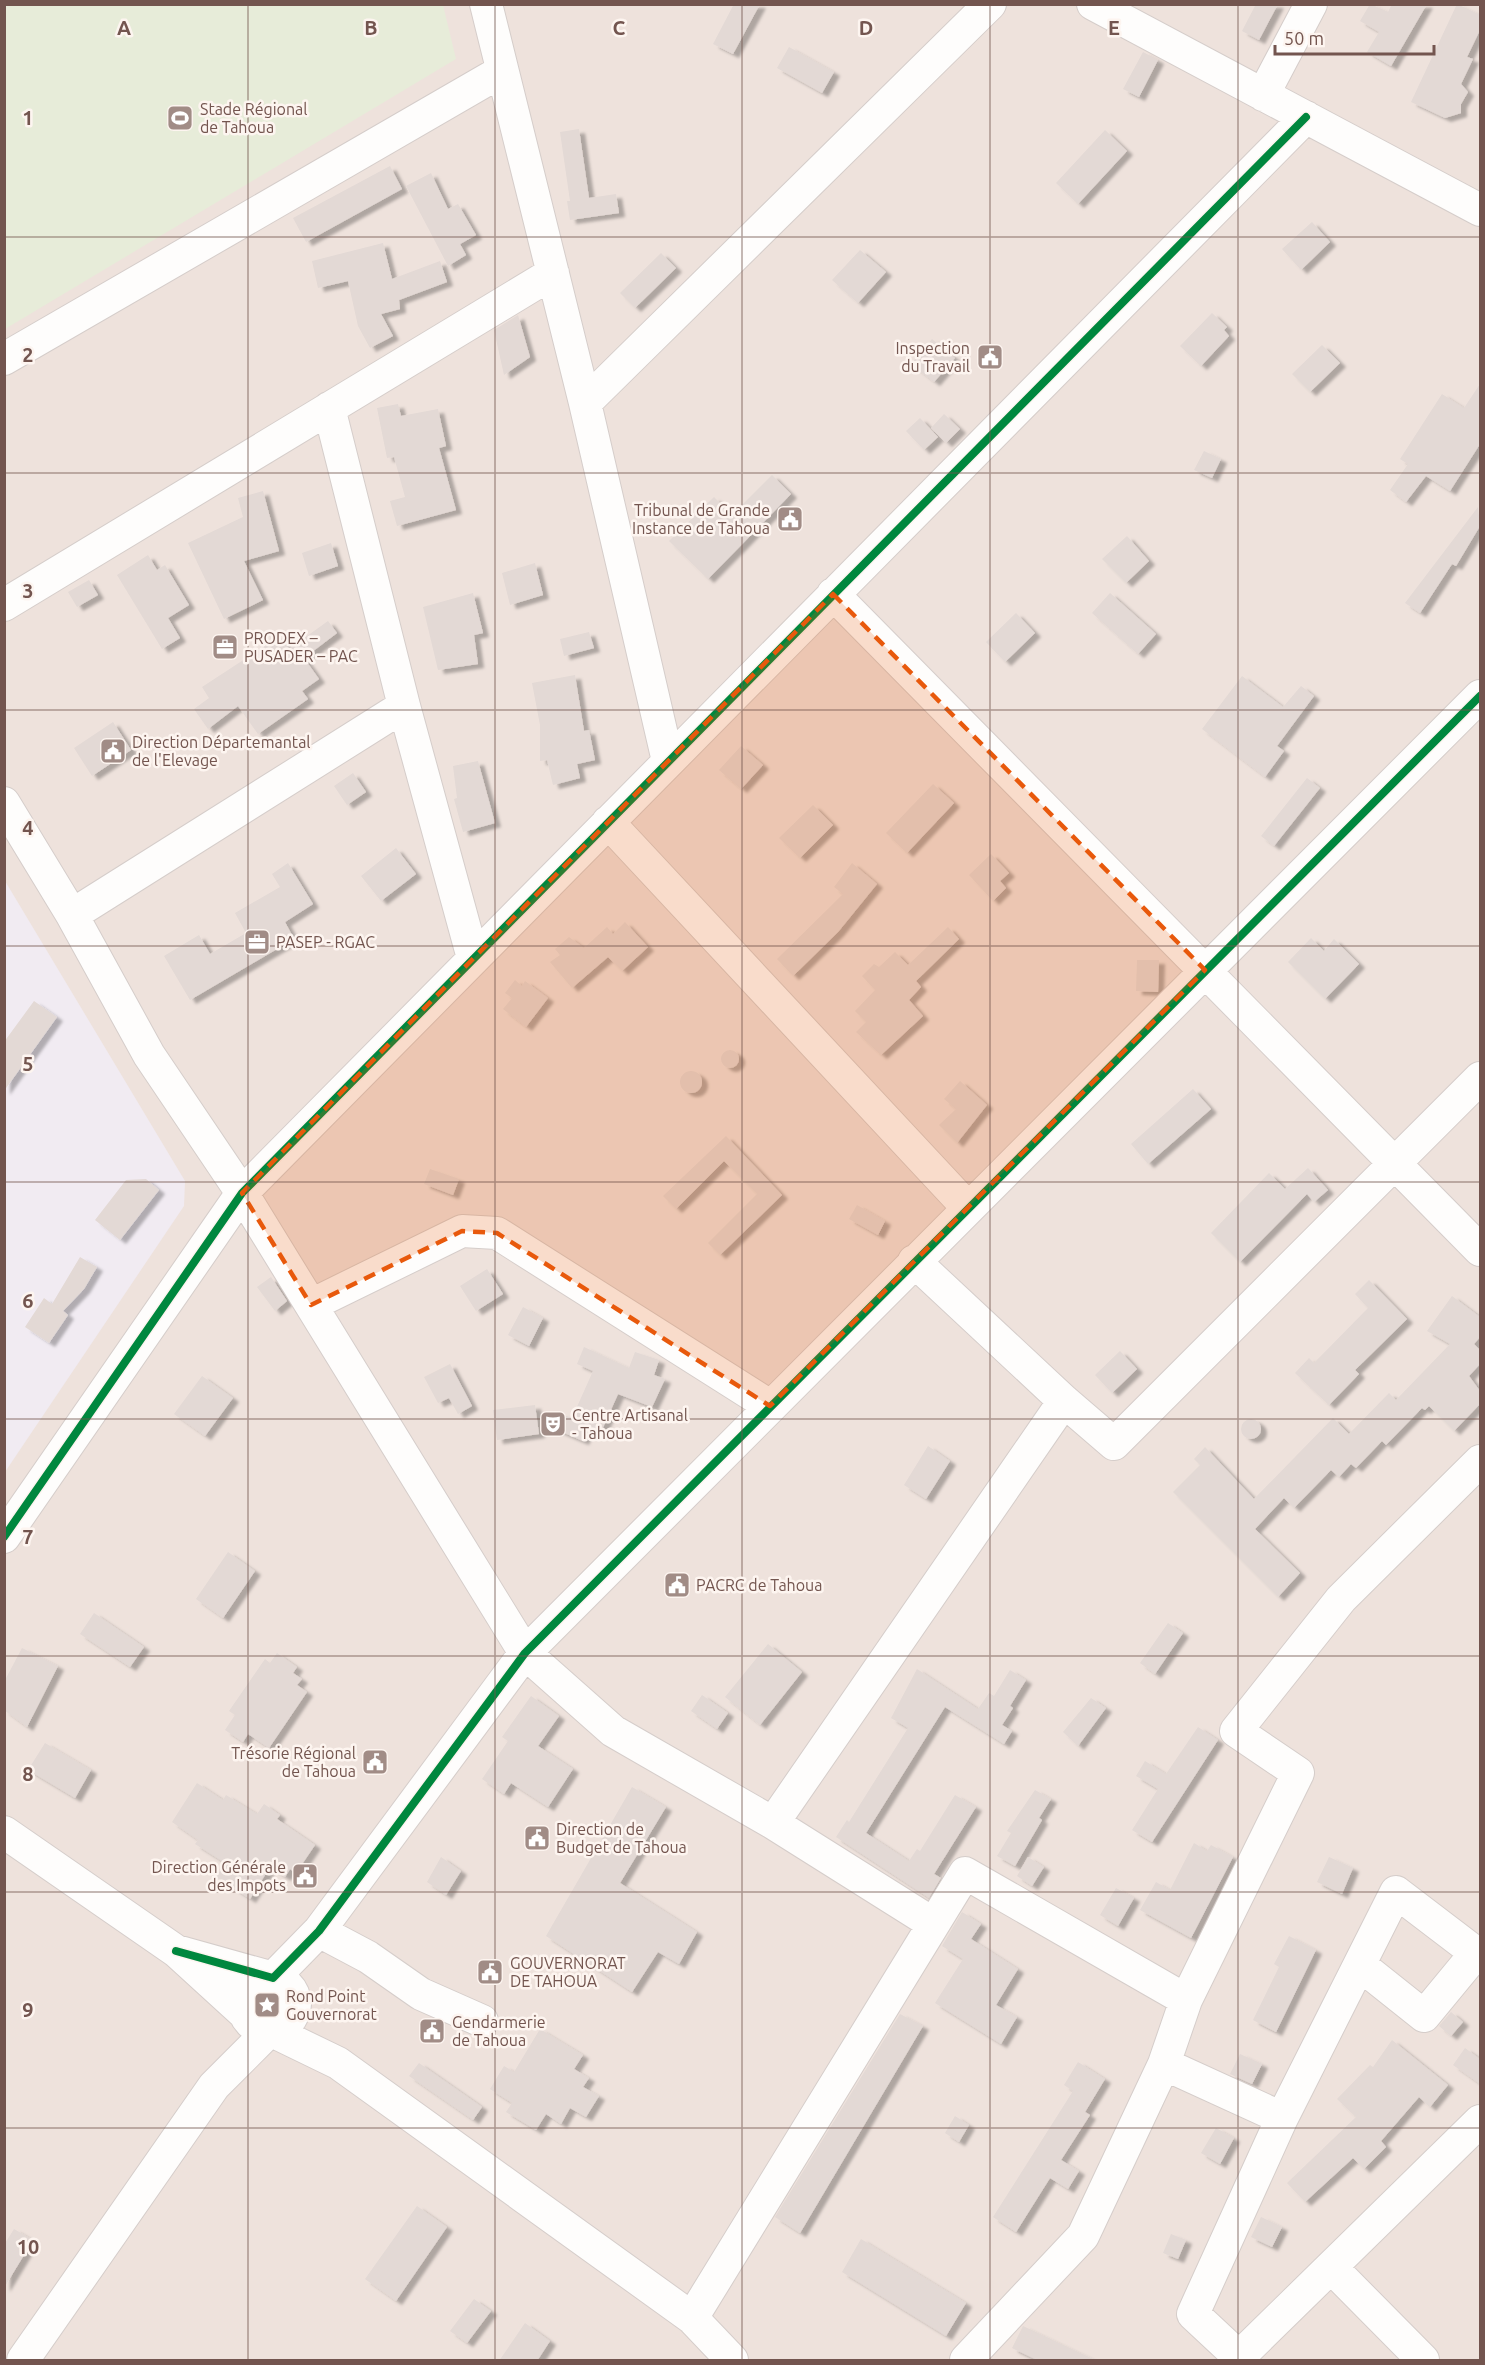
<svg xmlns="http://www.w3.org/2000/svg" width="1485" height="2365" font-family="Ubuntu,sans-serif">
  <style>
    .residential { fill: #eee2dc }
    .education { fill: #f1ebf2 }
    .green { fill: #e7ecd9 }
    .building { fill: #e3d9d5; filter: url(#shadow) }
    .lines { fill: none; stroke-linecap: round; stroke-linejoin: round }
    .minor-casing { stroke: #d5cdca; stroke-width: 34 }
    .minor { stroke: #fefdfc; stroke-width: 32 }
    .cycleway-casing { stroke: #fdf5f0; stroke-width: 11 }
    .cycleway { stroke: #00873e; stroke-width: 8 }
    .marked { fill: #e8590c; fill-opacity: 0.2; stroke: #e8590c; stroke-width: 4.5; stroke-dasharray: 12 8; stroke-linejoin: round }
    .grid { fill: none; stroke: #73554f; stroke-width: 1.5; stroke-opacity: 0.55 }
    .labels { text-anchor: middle; stroke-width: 5; stroke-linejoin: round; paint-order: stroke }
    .poi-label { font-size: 16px; fill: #73554f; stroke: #fdf5f0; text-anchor: start }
    .grid-label { font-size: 20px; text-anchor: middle; font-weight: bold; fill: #73554f; stroke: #fdf5f0; stroke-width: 5; stroke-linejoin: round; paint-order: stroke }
  </style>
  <defs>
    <filter id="shadow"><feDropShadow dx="6" dy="4" stdDeviation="1.5" flood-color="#0004"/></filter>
  </defs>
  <rect width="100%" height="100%" fill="#f6f1ed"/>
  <path class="residential" d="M5,5H1480V2360H5Z"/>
  <path class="education" d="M5,881L185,1181L184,1206L5,1472Z"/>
  <path class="green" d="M5,4L443,5L456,59L5,329Z"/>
  <path class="building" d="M734,4H760L733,54L713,44Z
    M1256,4H1278L1259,40L1242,31Z
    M1370,4L1388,12L1392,4H1427L1391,66L1367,52L1379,32L1360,21Z
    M1457,4L1480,15V30L1467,57L1473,59L1461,84L1468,92L1461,104V113L1445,118L1411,102Z
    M789,47L834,72L822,93L777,68Z
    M1143,52L1158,60L1139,97L1123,89Z
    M579,129L589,198L616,194L619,213L570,220L567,201H570L560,132Z
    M1105,130L1127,151L1078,204L1056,183Z
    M390,166L402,189L306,242L293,218Z
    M431,173L448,209L458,204L476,235L460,244L466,255L448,266L406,186Z
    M1312,222L1330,242L1301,270L1282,249Z
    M383,243L392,279L440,261L447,282L399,300L400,309L381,314L393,336L370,348L358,326L348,281L318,288L312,261Z
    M860,250L886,272L858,303L832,280Z
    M661,253L676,268L635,308L620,293Z
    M1212,313L1227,327L1224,330L1229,336L1201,366L1180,346Z
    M518,315L530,357L504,375L494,330Z
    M932,339L955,358L934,382L911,364Z
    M1322,345L1340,363L1310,392L1292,374Z
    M1480,384V444L1450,491L1426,476L1406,502L1390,490L1408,464L1400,459L1442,394L1464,408Z
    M398,404L401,416L438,409L446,446L439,448L456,510L397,526L390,501L405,497L394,457L387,458L377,408Z
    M944,414L960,429L946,443L931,428Z
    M920,418L938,437L924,450L906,431Z
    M1204,451L1221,459L1212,478L1194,470Z
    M772,475L791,494L708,579L669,541L714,497L732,515Z
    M263,491L279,551L244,561L263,600L224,619L188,543L243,517L238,498Z
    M1478,507L1480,526L1456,566L1452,564L1420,613L1405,603Z
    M1127,536L1149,561L1126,583L1102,559Z
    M331,543L338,566L309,576L302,553Z
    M148,555L157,570L165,565L189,605L168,618L180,638L162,649L117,575Z
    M535,563L543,595L510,605L502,573Z
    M89,580L98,595L77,607L68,592Z
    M473,593L483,633L474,635L478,664L438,670L423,607Z
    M1110,593L1156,634L1138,654L1092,613Z
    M1016,613L1035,633L1005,662L986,642Z
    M328,621L337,633L304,658L319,679L302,691L308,699L258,734L238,706L208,729L194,709L209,698L202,687L280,636L289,649Z
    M589,632L594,648L564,656L560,639Z
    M575,675L584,731L589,730L595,760L577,764L580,778L553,785L547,760L540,761V725L532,683Z
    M1242,676L1283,707L1301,686L1314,696L1277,746L1284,751L1265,777L1202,729Z
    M113,722L131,750L92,776L74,748Z
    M741,746L763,765L741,789L719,770Z
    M478,761L495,823L463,832L454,799L457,798L453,766Z
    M353,773L366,792L347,805L334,786Z
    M1307,778L1320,788L1274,846L1261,836Z
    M933,784L954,803L907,853L886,833Z
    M813,805L833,825L800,858L779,838Z
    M396,848L416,874L381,901L361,876Z
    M991,854L1009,873L1000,881L1006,888L993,901L969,875Z
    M288,863L313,904L285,922L294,939L190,1000L164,956L199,935L210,954L246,933L235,913L280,887L272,874Z
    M852,863L877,884L838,932L793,976L777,959L843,894L834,887Z
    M625,922L648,947L622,971L608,957L572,988L550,962L560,955L555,949L569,937L584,948L607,927L613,934Z
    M948,927L959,939L916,981L921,987L909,1000L923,1016L881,1055L856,1032L866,1022L855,1011L875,990L862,976L874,964L879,967L895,952L908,965Z
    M1311,938L1324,951L1334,939L1359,964L1325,999L1288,962Z
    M1137,960H1159L1158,992L1136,991Z
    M515,980L522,986L525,981L548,998L526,1027L503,1009L512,998L505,993Z
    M34,1001L57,1017L4,1091V1042Z
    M721 1059a9 9 0 1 1 18 0a9 9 0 1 1-18 0Z
    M680 1082a11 11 0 1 1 22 0a11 11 0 1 1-22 0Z
    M960,1081L987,1105L957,1143L939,1125L956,1109L944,1099Z
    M1193,1089L1211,1109L1148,1164L1131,1144Z
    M726,1136L782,1195L720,1255L708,1243L757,1194L724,1161L676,1209L663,1196Z
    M1308,1168L1328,1190L1314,1202L1307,1194L1240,1262L1211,1233L1269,1173L1285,1189Z
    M430,1169L459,1179L453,1195L424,1184Z
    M146,1179L159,1190L120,1240L95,1220L126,1180Z
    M857,1205L885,1221L878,1235L849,1219Z
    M80,1257L97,1267L84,1289L63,1311L68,1315L49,1343L25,1327L44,1298L52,1304Z
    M487,1269L503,1294L476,1311L460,1286Z
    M271,1277L287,1301L275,1311L257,1287Z
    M1369,1280L1407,1319L1355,1370L1359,1374L1329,1405L1295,1373L1309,1358L1314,1363L1368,1308L1355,1294Z
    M1452,1296L1480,1317V1337L1474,1344L1480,1350V1364L1469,1376L1480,1391V1404L1454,1431L1429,1406L1425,1410L1422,1408L1386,1445L1382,1441L1356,1468L1351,1464L1339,1477L1331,1470L1294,1508L1284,1498L1255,1529L1300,1573L1278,1597L1173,1492L1200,1465L1194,1459L1205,1447L1254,1499L1333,1418L1349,1434L1389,1393L1396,1400L1450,1344L1427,1331Z
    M523,1307L543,1318L529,1346L508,1335Z
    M584,1347L629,1368L635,1352L659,1360L654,1375L665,1379L652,1407L618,1394L601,1432L589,1427L583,1441L555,1429L561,1414L572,1418L593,1371L577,1364Z
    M1120,1351L1137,1369L1112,1393L1095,1375Z
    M450,1364L472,1406L458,1414L449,1398L438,1403L424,1377Z
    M202,1376L233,1398L205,1436L174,1414Z
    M535,1405L539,1434L497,1440L493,1410Z
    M1241 1429a10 10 0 1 1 20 0a10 10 0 1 1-20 0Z
    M928,1446L950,1461L926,1499L904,1485Z
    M228,1552L255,1571L223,1618L196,1599Z
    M94,1613L144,1647L130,1667L80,1634Z
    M1168,1623L1183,1633L1155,1674L1140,1663Z
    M768,1644L802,1672L760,1725L725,1697Z
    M22,1648L58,1666L27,1727L4,1710V1682Z
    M277,1653L297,1667L293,1673L302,1679L297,1685L307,1692L269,1748L248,1734L243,1742L225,1730L235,1715L229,1711L265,1659L270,1663Z
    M917,1669L978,1709L989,1693L994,1696L1010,1670L1026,1680L1010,1706L1013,1708L1002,1725L1012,1731L1004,1744L945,1707L866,1833L909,1861L917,1849L920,1851L955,1795L976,1807L934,1874L941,1878L929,1898L836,1837L847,1820L849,1822L908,1728L891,1718Z
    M702,1695L728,1713L717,1729L691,1711Z
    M531,1696L559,1716L538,1746L573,1769L548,1807L511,1783L504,1794L482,1779L508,1741L502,1737Z
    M1091,1698L1106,1708L1078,1746L1063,1732Z
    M1198,1727L1218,1740L1152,1842L1132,1830L1158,1789L1136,1776L1145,1761L1166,1774Z
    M45,1743L91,1770L75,1798L28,1770Z
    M197,1783L223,1800L226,1795L257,1814L264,1804L280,1815L277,1819L315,1845L296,1873L290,1869L285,1877L270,1867L250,1899L216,1877L225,1863L195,1844L198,1840L172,1822Z
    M632,1787L666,1807L620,1883L697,1932L679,1964L658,1952L632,1992L546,1936Z
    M1035,1790L1051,1799L1039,1818L1042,1820L1015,1866L997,1856L1011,1833L1007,1831Z
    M1194,1843L1207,1851L1211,1845L1233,1857L1191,1938L1140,1910L1156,1882L1170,1890Z
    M441,1857L461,1871L446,1895L427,1882Z
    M1028,1857L1044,1867L1032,1886L1017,1876Z
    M1329,1857L1353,1868L1342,1894L1317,1882Z
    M1116,1888L1134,1898L1118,1926L1100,1915Z
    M962,1912L981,1924L971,1939L1018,1969L996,2005L1017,2017L1001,2044L935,2003L963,1959L942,1946Z
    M1289,1936L1316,1950L1276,2032L1253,2020L1279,1967L1274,1964Z
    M1451,2012L1463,2022L1451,2036L1439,2026Z
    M900,2014L923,2026L800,2233L775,2217Z
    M540,2029L583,2055L574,2069L589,2078L583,2087L599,2096L586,2117L570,2108L561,2124L546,2114L536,2130L506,2112L512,2103L490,2089L504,2066L514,2072Z
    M1392,2040L1448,2085L1430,2107L1419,2097L1381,2141L1386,2147L1364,2169L1353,2158L1305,2202L1287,2183L1356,2117L1337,2099L1370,2065L1373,2067Z
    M1465,2048L1480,2059V2084L1453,2065Z
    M1240,2054L1262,2064L1252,2084L1230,2074Z
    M1078,2062L1105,2079L1085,2112L1090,2115L1061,2160L1079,2171L1068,2189L1050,2178L1016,2232L993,2217L1073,2091L1064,2085Z
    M419,2063L482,2107L473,2120L409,2076Z
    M955,2116L969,2125L959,2142L945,2133Z
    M1216,2128L1234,2138L1220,2164L1201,2153Z
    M417,2206L447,2227L396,2301L365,2279Z
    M1261,2217L1282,2227L1272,2247L1251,2237Z
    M14,2229L33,2240L4,2288V2245Z
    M1171,2234L1186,2240L1178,2259L1163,2253Z
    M861,2239L966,2303L946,2336L842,2272Z
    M474,2299L491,2311L467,2343L450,2331Z
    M525,2323L550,2341L537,2361H499Z
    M1023,2326L1097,2361H1039L1012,2348Z"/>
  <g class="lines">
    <defs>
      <path id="minor" d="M486,4L585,403L668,761
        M1093,4L1480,210
        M1263,95L1311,4
        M4,359L502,71
        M585,403L990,4
        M329,408L404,706L473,958
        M833,594L1480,1250
        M4,605L553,273
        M4,803L72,915L149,1055L242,1193L525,1653L613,1731L773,1823L932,1923
        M608,822L968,1208
        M72,915L404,706
        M914,1261L1064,1401L1114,1444L1480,1078
        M311,1305L462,1231L497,1233L770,1406
        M4,1537L242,1193L1306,117
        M773,1823L1064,1401
        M4,1832L176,1951L245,2014
        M319,1931L368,1957L421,1994L482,2021
        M176,1951L273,1978L319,1931L525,1653L1480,696
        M243 2004a26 26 0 1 1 52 0a26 26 0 1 1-52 0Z
        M270,2030L338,2063L692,2318L732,2360
        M1164,2064L1282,2118
        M1331,2267L1423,2360
        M692,2318L965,1873L1186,2000
        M1239,2357L1193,2314L1282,2118L1396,1892L1476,1953L1424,2016L1360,1965
        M23,2360L214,2086L270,2030
        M966,2360L1083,2236L1164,2064L1186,2000L1298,1773L1236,1731L1341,1599L1480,1461
        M1236,2360L1480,2121"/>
    </defs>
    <use href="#minor" class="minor-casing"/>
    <use href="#minor" class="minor"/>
    <defs>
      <path id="cycleway" d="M4,1537L242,1193L1306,117
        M176,1951L273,1978L319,1931L525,1653L1480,696"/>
    </defs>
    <use href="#cycleway" class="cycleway-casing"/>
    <use href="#cycleway" class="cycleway"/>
  </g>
  <path class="marked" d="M833,594L1205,970L770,1406L497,1233L462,1231L311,1305L242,1193Z"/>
  <path class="grid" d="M248,4V2360M495,4V2360M742,4V2360M990,4V2360M1238,4V2360M4,237H1480M4,473H1480M4,710H1480M4,946H1480M4,1182H1480M4,1419H1480M4,1656H1480M4,1892H1480M4,2128H1480"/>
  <defs>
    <symbol id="stadium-square" viewBox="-11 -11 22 22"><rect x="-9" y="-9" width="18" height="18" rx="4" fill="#a18c86" stroke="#fdf5f0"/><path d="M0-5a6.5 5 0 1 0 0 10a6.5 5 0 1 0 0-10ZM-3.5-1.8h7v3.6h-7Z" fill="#fff"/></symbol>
    <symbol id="civic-square" viewBox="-11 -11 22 22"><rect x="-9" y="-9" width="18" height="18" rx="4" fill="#a18c86" stroke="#fdf5f0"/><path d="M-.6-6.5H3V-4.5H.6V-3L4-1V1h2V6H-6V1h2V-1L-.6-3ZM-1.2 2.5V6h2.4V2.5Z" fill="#fff"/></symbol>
    <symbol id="office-square" viewBox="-11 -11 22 22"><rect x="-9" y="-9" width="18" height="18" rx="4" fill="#a18c86" stroke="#fdf5f0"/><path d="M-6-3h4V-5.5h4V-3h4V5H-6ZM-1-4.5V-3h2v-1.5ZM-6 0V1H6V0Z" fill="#fff"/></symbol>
    <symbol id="theatre-square" viewBox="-11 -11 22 22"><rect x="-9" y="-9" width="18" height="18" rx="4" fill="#a18c86" stroke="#fdf5f0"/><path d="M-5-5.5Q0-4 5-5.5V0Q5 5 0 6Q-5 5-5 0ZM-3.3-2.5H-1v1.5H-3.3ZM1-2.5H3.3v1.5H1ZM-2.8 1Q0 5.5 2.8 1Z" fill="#fff"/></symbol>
    <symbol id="sight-square" viewBox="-11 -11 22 22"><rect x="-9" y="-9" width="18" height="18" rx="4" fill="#a18c86" stroke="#fdf5f0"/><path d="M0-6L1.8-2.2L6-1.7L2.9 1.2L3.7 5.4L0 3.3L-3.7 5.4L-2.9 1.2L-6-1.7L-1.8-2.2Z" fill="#fff"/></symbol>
  </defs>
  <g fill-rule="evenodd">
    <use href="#stadium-square" x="165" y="103" width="30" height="30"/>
    <use href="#civic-square" x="975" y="342" width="30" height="30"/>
    <use href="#civic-square" x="775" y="504" width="30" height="30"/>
    <use href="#office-square" x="210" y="632" width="30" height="30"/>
    <use href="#civic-square" x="98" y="736" width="30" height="30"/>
    <use href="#office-square" x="242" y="927" width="30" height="30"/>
    <use href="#theatre-square" x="538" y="1409" width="30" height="30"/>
    <use href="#civic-square" x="662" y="1570" width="30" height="30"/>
    <use href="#civic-square" x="360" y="1747" width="30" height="30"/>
    <use href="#civic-square" x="522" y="1823" width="30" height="30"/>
    <use href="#civic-square" x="290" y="1861" width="30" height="30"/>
    <use href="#civic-square" x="475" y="1957" width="30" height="30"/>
    <use href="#sight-square" x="252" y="1990" width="30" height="30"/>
    <use href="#civic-square" x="417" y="2016" width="30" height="30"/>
  </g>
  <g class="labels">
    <g class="poi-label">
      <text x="200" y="115">Stade Régional<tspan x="200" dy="18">de Tahoua</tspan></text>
      <text x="970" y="354" text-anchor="end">Inspection<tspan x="970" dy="18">du Travail</tspan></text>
      <text x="770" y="516" text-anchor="end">Tribunal de Grande<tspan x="770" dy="18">Instance de Tahoua</tspan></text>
      <text x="244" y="644">PRODEX –<tspan x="244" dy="18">PUSADER – PAC</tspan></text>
      <text x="132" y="748">Direction Départemantal<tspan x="132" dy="18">de l'Elevage</tspan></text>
      <text x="276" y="948">PASEP - RGAC</text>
      <text x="572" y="1421">Centre Artisanal<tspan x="572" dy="18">- Tahoua</tspan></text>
      <text x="696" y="1591">PACRC de Tahoua</text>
      <text x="356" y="1759" text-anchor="end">Trésorie Régional<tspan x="356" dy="18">de Tahoua</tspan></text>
      <text x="556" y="1835">Direction de<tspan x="556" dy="18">Budget de Tahoua</tspan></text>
      <text x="286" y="1873" text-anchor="end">Direction Générale<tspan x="286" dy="18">des Impots</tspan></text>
      <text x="510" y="1969">GOUVERNORAT<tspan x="510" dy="18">DE TAHOUA</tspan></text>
      <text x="286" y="2002">Rond Point<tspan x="286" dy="18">Gouvernorat</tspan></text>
      <text x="452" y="2028">Gendarmerie<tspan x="452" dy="18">de Tahoua</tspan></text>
    </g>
  </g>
  <g class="grid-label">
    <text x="124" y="35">A</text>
    <text x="371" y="35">B</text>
    <text x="619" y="35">C</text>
    <text x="866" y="35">D</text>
    <text x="1114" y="35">E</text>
    <text x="28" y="125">1</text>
    <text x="28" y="362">2</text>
    <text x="28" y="598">3</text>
    <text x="28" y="835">4</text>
    <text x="28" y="1071">5</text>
    <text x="28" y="1308">6</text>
    <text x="28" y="1544">7</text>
    <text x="28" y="1781">8</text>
    <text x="28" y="2017">9</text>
    <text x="28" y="2254">10</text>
  </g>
  <rect width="1485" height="2365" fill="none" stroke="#73554f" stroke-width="12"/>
  <path d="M1275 45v9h159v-9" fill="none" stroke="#73554f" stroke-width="3"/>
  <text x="1284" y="45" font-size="18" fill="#73554f" stroke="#fdf5f0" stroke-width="4.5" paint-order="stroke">50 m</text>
</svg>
